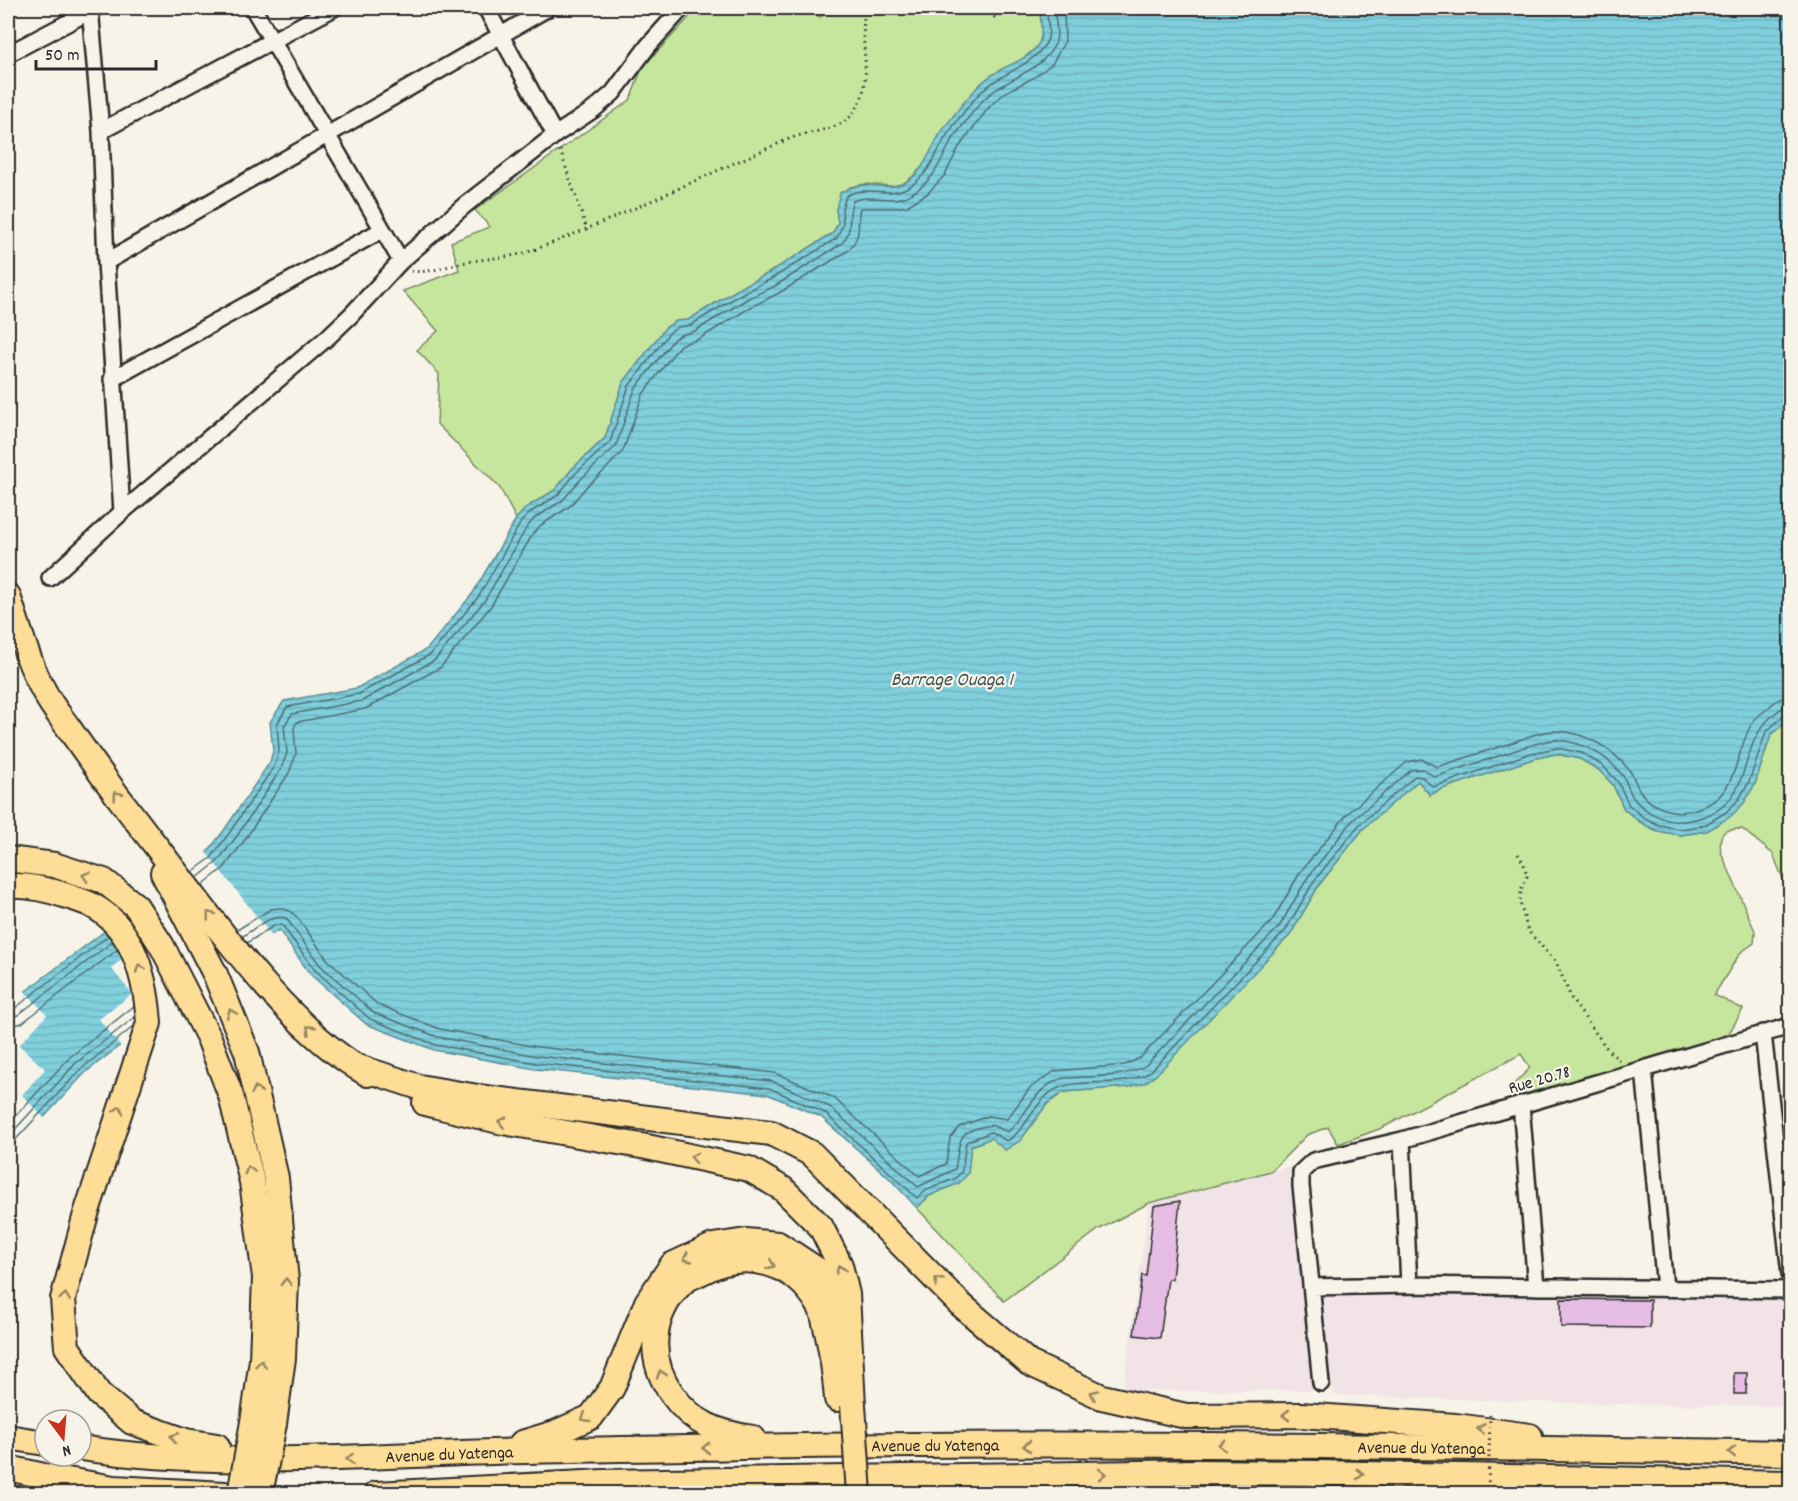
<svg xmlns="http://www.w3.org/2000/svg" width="1798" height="1501" font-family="Dekko,sans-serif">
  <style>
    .built { fill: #f2e3e7 }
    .green { fill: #c6e69e; stroke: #788864; stroke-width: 1.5 }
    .water { fill: url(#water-rules); stroke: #5e8d96; stroke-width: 1.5 }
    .pier { fill: #f7f3e8 }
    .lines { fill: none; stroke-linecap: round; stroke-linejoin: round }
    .shore { stroke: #4d6d72; stroke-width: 1.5 }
    .building { fill: #e6bde5; stroke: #2b2b2b; stroke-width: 1.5 }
    .street-casing { stroke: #2b2b2b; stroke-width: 20 }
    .primary-casing { stroke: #2b2b2b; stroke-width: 28 }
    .path { stroke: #2b2b2b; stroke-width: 3; stroke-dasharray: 1.5 4.5; stroke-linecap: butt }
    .street { stroke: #f7f3e8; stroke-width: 15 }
    .primary { stroke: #fedd96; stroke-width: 24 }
    .primary-bridge-casing { stroke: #2b2b2b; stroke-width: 28; stroke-linecap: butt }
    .path-bridge { stroke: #2b2b2b; stroke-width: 3; stroke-dasharray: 1.5 4.5; stroke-linecap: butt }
    .primary-bridge { stroke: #fedd96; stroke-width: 24 }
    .oneway { stroke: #948460 }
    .labels { text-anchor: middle; stroke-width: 4.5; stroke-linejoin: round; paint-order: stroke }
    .street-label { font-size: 18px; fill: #2b2b2b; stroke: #f7f3e8 }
    .water-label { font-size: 20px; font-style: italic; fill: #405458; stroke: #f7f3e8 }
  </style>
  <defs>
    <pattern id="water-rules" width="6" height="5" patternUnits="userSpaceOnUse" patternTransform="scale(1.5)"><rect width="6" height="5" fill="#80cfdd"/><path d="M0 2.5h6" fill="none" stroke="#6fb2be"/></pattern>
  </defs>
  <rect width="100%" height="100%" fill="#f7f3e8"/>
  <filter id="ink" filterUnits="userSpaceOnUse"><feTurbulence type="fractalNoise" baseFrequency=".0167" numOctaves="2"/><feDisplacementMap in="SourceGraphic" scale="12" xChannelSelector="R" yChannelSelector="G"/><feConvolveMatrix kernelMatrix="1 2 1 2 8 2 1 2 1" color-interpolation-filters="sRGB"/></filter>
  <g filter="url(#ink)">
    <path class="built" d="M1291,1166L1318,1390L1123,1391L1149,1203Z
      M1318,1289L1790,1298V1406L1611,1404L1333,1395Z"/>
    <path class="green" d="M698,8H800L821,17L826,8H1041C1040,16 1041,19 1043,27C1045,42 1033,51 1022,59L940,136L927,162L912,177L902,184L891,186L865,184L850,187L836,209L838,223L833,233L767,274L740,288L688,320L676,321L665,328L623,383L605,438L572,469L555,490L527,507L516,519L500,488L437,424L439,374L417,350L438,331L403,291L459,270L451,242L490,227L475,210L630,100L642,68Z
      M1790,718V893L1784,882L1773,854L1742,829C1723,829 1718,832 1721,852L1755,931L1754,943L1740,953L1714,995L1743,1009L1724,1042L1514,1100L1508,1090L1530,1068L1521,1054L1382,1128L1338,1144L1328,1127L1307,1135L1271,1171L1149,1203L1098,1230L1004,1301L917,1208L929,1196L959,1183L971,1146L991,1138L1020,1141L1047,1104L1064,1092L1129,1087L1244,982L1290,935L1319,885L1363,829L1418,781L1430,795L1442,789L1533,759L1555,754L1580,759L1599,770L1613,785L1624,809L1640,822L1657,831L1681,835L1707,831L1755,784L1771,735Z"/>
    <path class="water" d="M1041,8H1790V718L1771,735L1755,784L1744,803L1730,817L1707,831L1680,835L1657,831L1640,822L1624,809L1613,785L1599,770L1580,759L1556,754L1533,759L1442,789L1430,795L1418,781L1363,829L1319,885L1290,935L1155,1076L1144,1083L1129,1087L1064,1092L1047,1104L1020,1141L1005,1150L991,1138L971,1146L968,1174L959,1183L929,1196L917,1208L889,1178L821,1117L767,1094L535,1069L434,1050L366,1024L310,974L279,930L253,946L169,1007L85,1073L8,1156V1007L14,1000L206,854L225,829L270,762L273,751L270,722L284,701L357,688L427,649L473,593L516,519L527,507L555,490L572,469L605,438L623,383L665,328L676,321L688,320L740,288L767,274L833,233L838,223L836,209L840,193C866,177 881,192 902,184C923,175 929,152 940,134C950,120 962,103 974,91C979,85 987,78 995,73C1007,65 1024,61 1034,50C1047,36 1038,24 1041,8Z"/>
    <path class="pier" d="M205,851L273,937L211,979L162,884Z
      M154,889L207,982L122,1048L99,1019L132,994L111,968L127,955L106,926Z
      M23,989L47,1015L19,1045L45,1069L22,1095L46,1120L8,1159V1003Z"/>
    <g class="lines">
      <path class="shore" d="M192,872L211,858L230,832L275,765L279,751L277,724L287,707L359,694L431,654L479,596L521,522L531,512L558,495L575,474L610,442L629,386L669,333L678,327L691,325L743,293L771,279L837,238L843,224L842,209L846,196C865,185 885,197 904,189C926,180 934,158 944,140C953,125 966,109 977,96C997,73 1030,69 1046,43C1052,34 1046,19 1047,8
        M197,878L217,862L237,836L281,769L287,753L284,726L292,714L362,701L435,660L485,600L527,527L535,518L563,500L581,479L616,446L635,389L674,339L681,335L695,331L747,299L775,286L841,244C855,230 846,216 853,201C871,193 893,205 911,194C934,180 938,166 950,144C959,129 972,113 983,100C1004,78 1041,73 1055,44C1060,33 1054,19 1055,8
        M202,885L224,868L244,841L289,773L296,754L294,728L297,722L365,709L441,667L491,606L534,532L541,525L569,507L587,486L602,473L623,451L643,394L680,345L699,339L751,307L779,293L846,252C864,236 856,225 860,208H893L907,206L928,193L945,175L959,147L990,106L1006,92L1033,78L1052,64L1065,41L1064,8
        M237,930L271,909L281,908L290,911L297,917L327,959L378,1005L440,1029L538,1047L775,1073L834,1098L919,1176L946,1164L950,1138L959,1127L988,1116L1007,1119L1030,1088L1055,1071L1125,1065L1140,1058L1272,921L1301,871L1348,813L1407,762L1421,759L1437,767C1462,759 1487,751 1511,743C1525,738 1541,731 1556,731C1585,732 1612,748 1630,771C1634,777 1636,785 1640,791C1649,806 1671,814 1688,811C1739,802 1732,760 1751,725C1754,718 1761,714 1767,709C1774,702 1780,697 1790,697
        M242,937C255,928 271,914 286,918L320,965L374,1013L438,1037L537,1056L772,1081L830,1107L918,1187L955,1169C961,1139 955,1131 991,1125L1008,1132C1028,1115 1035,1085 1064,1078C1089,1076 1125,1079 1146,1065L1279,927L1308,877L1353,820L1411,770L1423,769L1435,777C1459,768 1484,761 1508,753C1523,748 1541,740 1557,740C1583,742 1607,755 1623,776C1628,784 1629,793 1635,800C1646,813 1667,823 1684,821C1759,811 1733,751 1771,717C1778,711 1782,706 1790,706
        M247,943L275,925H282L315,970L370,1019L436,1045L536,1063L769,1088L825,1113L917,1198L927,1190L956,1178L962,1171L966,1142L991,1132L1007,1141C1030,1128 1036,1093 1064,1086C1093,1078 1124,1089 1151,1071L1285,931L1314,881L1359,825L1415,776L1422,777L1433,787L1531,753L1557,748L1582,753L1603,766L1618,782L1629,805L1643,817L1659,825L1680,829L1705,825L1726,812L1739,799L1749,782L1766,732L1784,715L1790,714
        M8,1010L14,1009L108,936
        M8,1018L18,1015L112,942
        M8,1027L22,1023L117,950
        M8,1124L70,1057L134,1006
        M8,1137L76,1063L135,1017
        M8,1148L81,1069L133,1027"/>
    </g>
    <path class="building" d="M1180,1201L1172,1279H1168L1160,1338L1134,1335L1142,1275L1146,1276L1154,1206Z
      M1561,1299L1650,1300V1328L1561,1327Z
      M1734,1373H1747L1746,1394H1734Z"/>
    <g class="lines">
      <defs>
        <path id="street" d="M90,8L101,131L106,262L122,512
          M253,8L401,261
          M486,8L555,135
          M8,54L96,8
          M101,131L334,8
          M106,262L548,8
          M112,379L382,230
          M50,578L122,512L328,337L351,315L401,261L465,205L555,135L593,110L613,93L648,46L682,8
          M1763,1033L1790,1274
          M1644,1069L1665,1288
          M1521,1104L1536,1287
          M1402,1140L1409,1285
          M1311,1287L1409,1285L1790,1290
          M1321,1383L1301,1186V1172L1313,1161L1402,1140L1790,1026
          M1319,1473L1320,1494"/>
        <g id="primary">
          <path d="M8,596C19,629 28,663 45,693C51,705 60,716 68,727C94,765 121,801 149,837C209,914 283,1026 368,1074"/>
          <path d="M8,859L54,865L104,881L136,906L162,946L209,1038L231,1096L252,1182L265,1277L262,1360L253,1422"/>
          <path d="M163,873L215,974L247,1052L276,1178L286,1281L283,1358L274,1424"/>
          <path d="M8,886C27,885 49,890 67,896C75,899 85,901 93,906C134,928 146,980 149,1023L86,1214L63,1299L67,1347L99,1394L132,1422L186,1441L217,1446"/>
          <path d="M355,1066L419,1087L478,1097L771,1133L812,1154L959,1303L1029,1363L1102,1397L1186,1416L1301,1415L1456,1426L1530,1436"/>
          <path d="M425,1103L503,1122L647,1147L749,1169L783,1189L821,1227L840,1265L847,1294L853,1405"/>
          <path d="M8,1437L45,1443"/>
          <path d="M753,1438C718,1433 693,1424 672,1394C646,1358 651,1314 682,1283C687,1278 696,1275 702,1272C746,1248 794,1262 819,1305C823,1311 824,1320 826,1327C832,1352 835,1373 837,1399"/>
          <path d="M522,1443L555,1433L591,1417L612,1388L647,1302L672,1265L713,1246L746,1241L778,1244L819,1271L836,1300L841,1316"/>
          <path id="s1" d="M81,1448C217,1469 356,1456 493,1452C576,1449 659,1449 742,1447C1091,1441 1441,1447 1790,1453"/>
          <path d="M8,1468L44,1476L114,1488L225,1494"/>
          <path d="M376,1494L603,1482L1196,1472L1319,1473L1790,1483"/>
          <path d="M1092,1494L1129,1491L1163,1481"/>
        </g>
      </defs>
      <use href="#street" class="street-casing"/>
      <use href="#primary" class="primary-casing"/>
      <path class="path" d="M978,8L996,18
        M560,150L587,230
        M411,271C431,274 447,265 467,262C488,258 508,258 528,252C618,219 702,176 789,139C811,130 841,132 855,111C876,80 857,40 866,8
        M1518,854L1524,864L1527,876L1521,890L1520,903L1528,931L1556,962L1572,1000L1608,1050L1619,1060"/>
      <use href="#street" class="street"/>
      <use href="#primary" class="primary"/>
      <defs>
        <path id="primary-bridge" d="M853,1405L859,1494
          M240,1494L253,1422
          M260,1494L274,1424"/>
      </defs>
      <use href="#primary-bridge" class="primary-bridge-casing"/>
      <path class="path-bridge" d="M1488,1494L1490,1415"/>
      <use href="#primary-bridge" class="primary-bridge"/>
    </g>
    <defs><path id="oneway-chevron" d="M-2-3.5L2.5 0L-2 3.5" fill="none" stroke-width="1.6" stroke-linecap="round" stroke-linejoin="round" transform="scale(1.5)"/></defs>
    <g class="oneway">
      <use href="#oneway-chevron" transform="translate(117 795) rotate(-128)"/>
      <use href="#oneway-chevron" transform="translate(86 876) rotate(-162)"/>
      <use href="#oneway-chevron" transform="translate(210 915) rotate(-128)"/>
      <use href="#oneway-chevron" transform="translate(140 968) rotate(-109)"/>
      <use href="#oneway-chevron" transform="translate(231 1013) rotate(-112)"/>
      <use href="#oneway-chevron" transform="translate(310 1029) rotate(-136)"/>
      <use href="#oneway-chevron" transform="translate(256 1090) rotate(-103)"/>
      <use href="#oneway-chevron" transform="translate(119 1110) rotate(-72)"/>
      <use href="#oneway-chevron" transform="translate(502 1122) rotate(-168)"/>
      <use href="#oneway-chevron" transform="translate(694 1157) rotate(-168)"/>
      <use href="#oneway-chevron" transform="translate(249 1170) rotate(-104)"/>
      <use href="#oneway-chevron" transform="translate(687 1258) rotate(155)"/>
      <use href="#oneway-chevron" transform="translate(771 1265) rotate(22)"/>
      <use href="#oneway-chevron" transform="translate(840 1269) rotate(-109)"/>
      <use href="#oneway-chevron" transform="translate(938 1281) rotate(-134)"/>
      <use href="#oneway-chevron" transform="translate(286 1282) rotate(-91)"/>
      <use href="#oneway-chevron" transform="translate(65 1297) rotate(-82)"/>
      <use href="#oneway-chevron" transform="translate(261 1364) rotate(-84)"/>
      <use href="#oneway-chevron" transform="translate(661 1374) rotate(-109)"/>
      <use href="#oneway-chevron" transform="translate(1094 1394) rotate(-156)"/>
      <use href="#oneway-chevron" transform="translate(1286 1415) rotate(180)"/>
      <use href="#oneway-chevron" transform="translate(585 1418) rotate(149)"/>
      <use href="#oneway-chevron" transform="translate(1481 1429) rotate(-173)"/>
      <use href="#oneway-chevron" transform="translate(174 1437) rotate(-161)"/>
      <use href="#oneway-chevron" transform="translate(1222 1445) rotate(-179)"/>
      <use href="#oneway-chevron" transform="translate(1027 1446) rotate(180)"/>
      <use href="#oneway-chevron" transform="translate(706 1448) rotate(179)"/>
      <use href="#oneway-chevron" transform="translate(1732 1452) rotate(-179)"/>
      <use href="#oneway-chevron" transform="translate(350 1459) rotate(178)"/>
      <use href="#oneway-chevron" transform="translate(1102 1474) rotate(-1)"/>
      <use href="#oneway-chevron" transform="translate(1360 1474) rotate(1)"/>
    </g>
  </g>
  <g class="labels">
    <g class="street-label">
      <text transform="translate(1539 1079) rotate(-16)" y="6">Rue 20.78</text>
      <text dy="6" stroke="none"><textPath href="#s1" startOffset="855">Avenue du Yatenga</textPath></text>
      <text dy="6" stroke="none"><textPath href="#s1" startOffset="1341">Avenue du Yatenga</textPath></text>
      <text dy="6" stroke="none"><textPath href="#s1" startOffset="369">Avenue du Yatenga</textPath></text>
    </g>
    <g class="water-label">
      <text x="952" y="685">Barrage Ouaga 1</text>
    </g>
  </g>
  <rect width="1798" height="1501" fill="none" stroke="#f7f3e8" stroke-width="30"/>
  <rect x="15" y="15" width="1768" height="1471" fill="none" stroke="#2b2b2b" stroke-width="2" filter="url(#ink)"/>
  <g transform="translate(63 1438) rotate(164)"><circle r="28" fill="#f7f3e8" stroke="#a5a39c" stroke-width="1.5"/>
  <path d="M0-4.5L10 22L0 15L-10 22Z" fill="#c8321e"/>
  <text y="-9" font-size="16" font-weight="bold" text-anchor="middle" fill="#2b2b2b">N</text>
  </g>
  <path d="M36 60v9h120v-9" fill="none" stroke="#2b2b2b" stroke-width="3"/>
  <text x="45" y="60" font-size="18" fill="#2b2b2b" stroke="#f7f3e8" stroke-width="4.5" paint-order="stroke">50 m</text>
</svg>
